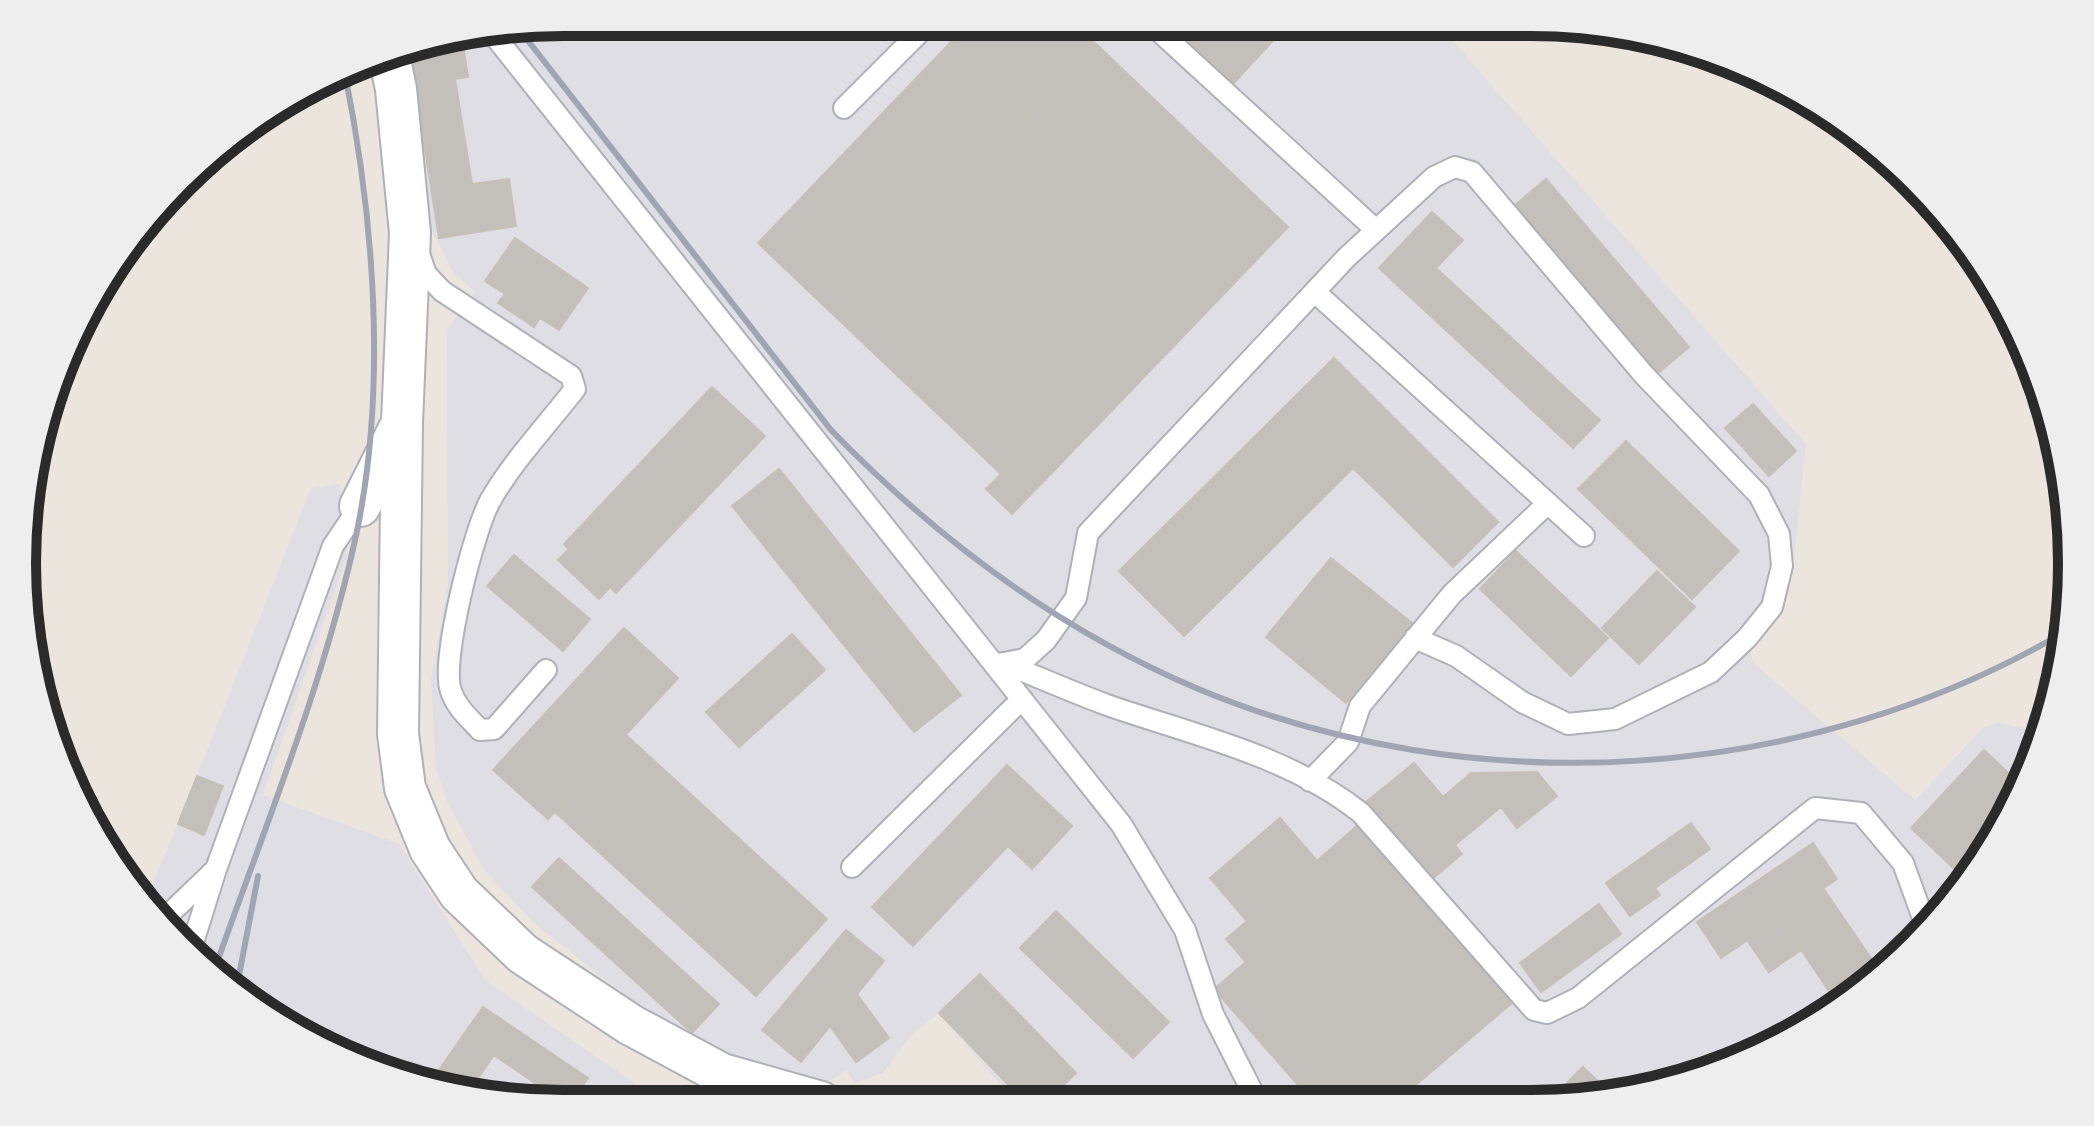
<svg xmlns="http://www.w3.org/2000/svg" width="2094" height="1126" font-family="'Fira Sans Condensed',sans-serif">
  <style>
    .industrial { fill: #dfdee4 }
    .building { fill: #c3bfba; stroke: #c6c0b8; stroke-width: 2 }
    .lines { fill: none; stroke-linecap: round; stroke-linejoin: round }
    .service-casing { stroke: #afb1b9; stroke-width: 24 }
    .minor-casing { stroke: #afb1b9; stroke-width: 44 }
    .service { stroke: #fff; stroke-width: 20 }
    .minor { stroke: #fff; stroke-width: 40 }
    .rail { stroke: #a1a5b3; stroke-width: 6 }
    .rim { fill: none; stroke: #2a2a2a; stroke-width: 10 }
  </style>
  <rect width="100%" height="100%" fill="#ebe5de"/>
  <path class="industrial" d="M563,22L1437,23L1806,444L1793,567L1784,611L1751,651L1752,662L1915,800L1984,727L1998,723L2024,728L2041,743L2000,833L1937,920L1832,1013L1738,1063L1601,1099L1014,1101L939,1013L911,1035L883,1073L855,1083L846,1070L819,1089L776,1083L626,996L534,923L483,868L448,803L436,769L431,679L448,585L447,330L475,292L452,270L429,225L399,49Z
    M340,484L347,556L263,795L399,844L485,980L662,1102L528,1103L423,1085L293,1032L157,920L142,896L153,882L178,824L311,488Z"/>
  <path class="building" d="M969,22L1074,23L1288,227L1219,299L950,43Z
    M1162,23H1271L1281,32L1231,86Z
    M462,39L468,77L455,79L472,184L509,179L516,226L439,238L409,48Z
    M950,43L1219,299L1095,428L826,172Z
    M826,172L1095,428L1012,514L986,489L1001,474L758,243Z
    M1546,179L1689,347L1657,374L1514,206Z
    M1432,212L1463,240L1409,296L1379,268Z
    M515,238L588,288L559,330L540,318L534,327L498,303L505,294L485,281Z
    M1436,268L1600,420L1573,448L1409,296Z
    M1334,358L1429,453L1384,498L1353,468L1184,636L1119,571Z
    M712,387L765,436L616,593L610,587L599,599L558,560L569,549L564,544Z
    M1753,404L1796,451L1769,476L1725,428Z
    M1626,441L1739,551L1692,599L1578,489Z
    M1429,453L1498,522L1453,567L1384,498Z
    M779,469L961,695L914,732L732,506Z
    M1516,551L1608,638L1571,676L1480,589Z
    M514,555L590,619L563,651L487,586Z
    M1331,558L1412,623L1346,703L1266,637Z
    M1657,571L1695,607L1639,664L1602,628Z
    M624,628L678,678L548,819L493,770Z
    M792,634L825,670L739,747L706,712Z
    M626,735L827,919L756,996L555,812Z
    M1984,750L2021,785L2000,833L1966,880L1911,828Z
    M1414,763L1443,797L1471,773L1537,772L1557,796L1517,828L1501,807L1455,845L1462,854L1431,880L1366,802Z
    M1007,765L1072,826L1032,869L1008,846L913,946L872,907Z
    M197,776L223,786L204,835L178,824Z
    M1280,818L1317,861L1358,825L1512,1003L1398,1100H1311L1214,989L1246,962L1226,939L1247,921L1210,878Z
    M1691,823L1710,849L1655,888L1660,895L1630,916L1606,883Z
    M1813,843L1837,879L1721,958L1697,922Z
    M559,858L719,1004L692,1033L532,887Z
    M1823,888L1877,967L1833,997L1780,918Z
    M1599,904L1621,934L1541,992L1520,963Z
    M1056,911L1169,1022L1133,1058L1020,948Z
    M1780,918L1801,950L1769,972L1747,940Z
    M846,930L884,961L857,994L889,1038L856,1062L830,1026L801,1062L762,1030Z
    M980,974L1076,1073L1047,1101H1024L939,1013Z
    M483,1007L588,1078L571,1103H527L539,1086L494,1055L468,1093L454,1091L434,1077Z
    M1583,1067L1613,1096L1550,1100Z"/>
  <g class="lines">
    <defs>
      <path id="service" d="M1150,23L1376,230
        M493,34L1121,824L1185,930L1213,1014L1257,1101
        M844,108L930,22
        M418,251L426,274L442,291L571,376L575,389C547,425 512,462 490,501C474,530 440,662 451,691C456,707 469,718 480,730L494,729L546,670
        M1315,292L1584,536
        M1003,663C1038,677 1072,692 1107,705C1193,735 1288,755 1361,813L1534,1010L1547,1013L1578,998L1815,808L1861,813L1903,863L1927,929
        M1004,663L1025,659L1046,640L1076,598L1088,533L1347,257L1434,177L1455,167L1472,172L1644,375L1759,495L1779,534L1782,566L1772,607L1747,638L1711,672L1615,719L1568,724L1522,702L1456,656L1415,638
        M1310,781L1348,742L1360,706L1452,594L1548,503
        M852,867L1022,699
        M160,923L213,872
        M191,949L216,869L333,546L360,506
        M416,1082L418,1084"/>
      <path id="minor" d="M402,423L398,734L405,788L430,849L459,893L523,954L631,1025L722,1074L821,1102
        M360,506L402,423L410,233L396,89L388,51"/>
    </defs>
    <use href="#service" class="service-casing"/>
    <use href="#minor" class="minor-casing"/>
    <use href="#service" class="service"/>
    <use href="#minor" class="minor"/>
    <path class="rail" d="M519,29L831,430C935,537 1057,629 1196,688C1474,805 1808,784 2068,630
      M215,968C266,824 325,681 357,531C387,385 374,219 345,74
      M237,986L258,876"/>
  </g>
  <path d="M0 0H2094V1126H0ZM563 36H1531A527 527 0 0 1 2058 563V563A527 527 0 0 1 1531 1090H563A527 527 0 0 1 36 563V563A527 527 0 0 1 563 36Z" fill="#eee" fill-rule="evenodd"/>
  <path class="rim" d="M563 36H1531A527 527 0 0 1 2058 563V563A527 527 0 0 1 1531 1090H563A527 527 0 0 1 36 563V563A527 527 0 0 1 563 36Z"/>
</svg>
